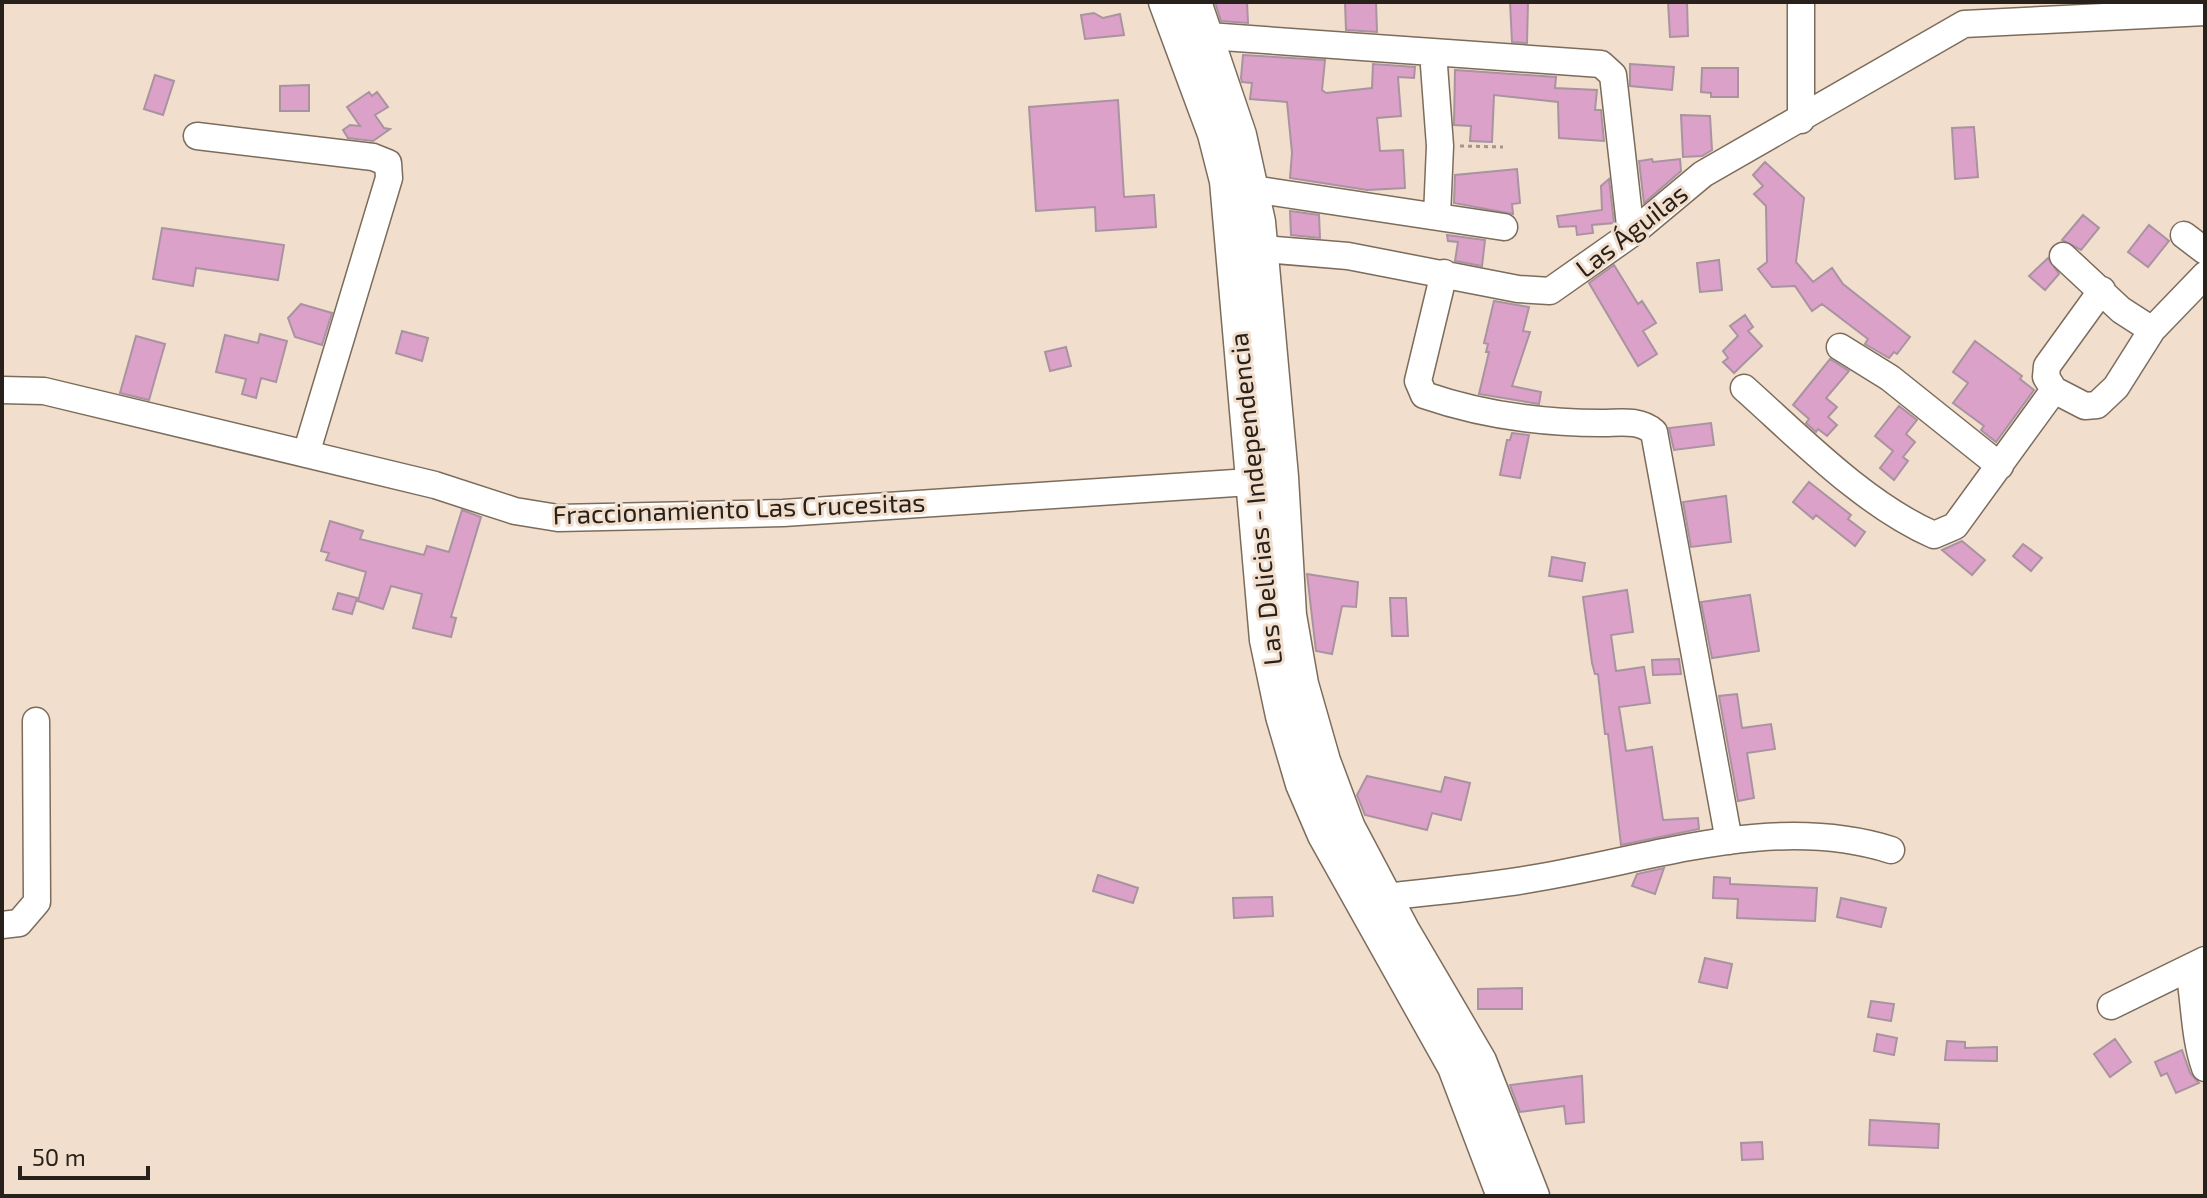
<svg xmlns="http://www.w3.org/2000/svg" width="2207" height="1198" font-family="'Exo 2',sans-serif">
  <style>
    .building { fill: #dca1c8; stroke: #a993a1; stroke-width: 2 }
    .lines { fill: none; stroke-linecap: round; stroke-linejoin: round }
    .minor-casing { stroke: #7c6c5c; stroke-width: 29 }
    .major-casing { stroke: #7c6c5c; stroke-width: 35 }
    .path { stroke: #a49688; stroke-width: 3; stroke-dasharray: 4 4; stroke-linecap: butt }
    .minor { stroke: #fff; stroke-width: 26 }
    .major { stroke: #fff; stroke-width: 32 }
    .labels { text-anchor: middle; stroke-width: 6; stroke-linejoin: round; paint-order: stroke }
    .street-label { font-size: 26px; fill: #28211b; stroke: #f1decc }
  </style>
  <rect width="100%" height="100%" fill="#f1decc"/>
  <path class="building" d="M1215,2H1247L1248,23L1221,21Z
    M1345,2H1376L1377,32L1346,30Z
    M1510,2H1528L1527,43L1512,42Z
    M1668,2H1687L1688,36L1670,37Z
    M1094,13L1103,18L1120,14L1124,35L1085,39L1081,15Z
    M1243,55L1325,60L1322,90L1326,93L1372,88L1373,64L1415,67L1414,78L1398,77L1401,116L1377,118L1380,151L1403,150L1405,188L1367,190L1290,178L1292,153L1287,102L1250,99L1252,83L1242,82L1241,78Z
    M1630,64L1674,67L1672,90L1630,86Z
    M1702,68H1738V97H1711V93L1701,92Z
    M1455,70L1556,77L1555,88L1597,90L1595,110H1601L1604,141L1559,138L1558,102L1494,95L1492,142L1470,141L1471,126L1454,125Z
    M155,75L174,81L163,115L144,109Z
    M309,85V111H280V86Z
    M369,92L372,96L377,92L388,107L375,115L384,128L390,129L373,141L348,138L343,130L350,125L360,126L347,107Z
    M1118,100L1124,197L1154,195L1156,227L1096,231L1095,207L1036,211L1029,107Z
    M1681,115L1710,116L1712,150L1702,156L1683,157Z
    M1974,127L1978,177L1955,179L1952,128Z
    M1652,159L1653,162L1680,159L1681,171L1644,203L1639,161Z
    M1765,162L1804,198L1796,262L1813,282L1832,268L1843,284L1910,337L1897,354L1894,352L1889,358L1865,344L1868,339L1822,304L1812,311L1795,286L1772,287L1758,269L1767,262L1766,206L1754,194L1763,186L1753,175Z
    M1517,169L1520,203L1512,204L1513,214L1454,203L1455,175Z
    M1609,179L1614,223L1592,225L1593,233L1577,235L1576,226L1559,227L1557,216L1602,210L1601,186Z
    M1290,211L1319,215L1320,238L1291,235Z
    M2083,215L2099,228L2081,250L2062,240Z
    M2149,225L2169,241L2148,267L2128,252Z
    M162,228L284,245L278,280L196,268L193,286L153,279Z
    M1447,235L1485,240L1482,266L1455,261L1458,242L1448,241Z
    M2048,258L2059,274L2045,290L2029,276Z
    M1719,260L1722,290L1700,292L1697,263Z
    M1614,265L1638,304L1642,301L1656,323L1643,331L1657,354L1638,366L1589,283Z
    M1494,301L1529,307L1523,331L1530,332L1512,386L1541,392L1539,404L1479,394L1489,352H1486L1488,344L1484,343Z
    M301,304L332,313L322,345L295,337L288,318Z
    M1745,315L1753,327L1748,331L1762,346L1734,373L1723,362L1728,358L1723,351L1738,336L1730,326Z
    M402,331L428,338L422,361L396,353Z
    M260,334L287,341L276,382L261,378L256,398L242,394L246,379L216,372L225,335L258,343Z
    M136,336L165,344L149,400L120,393Z
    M1975,341L2022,376L2020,379L2034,390L1996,442L1981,430L1984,426L1953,403L1968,383L1953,372Z
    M1066,347L1071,366L1050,371L1045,352Z
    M1830,359L1849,371L1826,398L1837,407L1828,417L1837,425L1827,436L1818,429L1816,432L1806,423L1809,419L1793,405Z
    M1899,406L1917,420L1906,434L1915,442L1903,457L1908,461L1894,480L1880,468L1893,451L1875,436Z
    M1711,423L1714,445L1674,450L1669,428Z
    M1512,433L1529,435L1520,478L1500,475L1507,440H1510Z
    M1809,482L1851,515L1848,519L1865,532L1855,546L1816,515L1813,519L1793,502Z
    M1726,496L1731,542L1691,547L1683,502Z
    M462,510L481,517L451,617L456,618L451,637L413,628L422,594L391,586L383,609L358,601L366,572L326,560L329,553L321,551L330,521L363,531L360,539L424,555L427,546L449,552Z
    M1962,541L1985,560L1972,575L1942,550Z
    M2023,544L2042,558L2031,571L2013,556Z
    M1552,557L1585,563L1582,581L1549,576Z
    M1307,574L1358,582L1356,607L1342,606L1332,654L1316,651Z
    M1627,590L1633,632L1611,635L1616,671L1644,667L1650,703L1619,707L1626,751L1652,747L1663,820L1698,818L1699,829L1621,845L1608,734H1605L1598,674H1595L1592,663L1583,597Z
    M338,593L357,598L352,614L333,609Z
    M1750,595L1759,651L1712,658L1701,602Z
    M1390,598H1406L1408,636H1392Z
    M1679,659L1681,674L1653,675L1652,660Z
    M1737,694L1742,728L1771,724L1775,749L1747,753L1754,798L1738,801L1719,696Z
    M1367,776L1441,792L1445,777L1470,783L1461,820L1432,813L1427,830L1365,815L1357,795Z
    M1664,868L1655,894L1632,886L1637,874Z
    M1098,875L1138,888L1133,903L1093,891Z
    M1714,877L1730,878V884L1817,888L1815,921L1737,918L1738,899L1713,898Z
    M1272,897L1273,916L1234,918L1233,898Z
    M1841,898L1886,908L1881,927L1837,917Z
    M1705,958L1732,964L1727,988L1699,982Z
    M1522,988V1009H1478V989Z
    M1871,1001L1894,1004L1891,1021L1868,1017Z
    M1877,1034L1897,1038L1894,1055L1874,1051Z
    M2115,1039L2131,1062L2110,1077L2094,1054Z
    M1947,1041L1965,1042V1048L1997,1047V1061L1945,1060Z
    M2182,1050L2190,1073L2199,1083L2176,1093L2167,1073L2161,1076L2155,1062Z
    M1582,1076L1584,1122L1566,1124L1564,1106L1520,1112L1510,1085Z
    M1870,1120L1939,1124L1938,1148L1869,1145Z
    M1762,1142L1763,1159L1742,1160L1741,1143Z"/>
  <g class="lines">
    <defs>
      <path id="minor" d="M1801,2V120
        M1208,36L1601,64L1613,75L1631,234
        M1433,52L1440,146L1437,216
        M197,136L373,157L388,163L389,178L306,454
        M1253,189L1504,227
        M2184,235L2205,251
        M1263,249L1348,256L1518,289L1550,291L1631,234L1703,174L1964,24L2205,12
        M2063,256L2121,310L2152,330
        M1444,273L1418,381L1424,395C1482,415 1539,423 1601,423C1620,423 1639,419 1654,432L1729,841
        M2102,290L2047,366L2046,377L2054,390L2085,406L2097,405L2116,387L2152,330L2205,275
        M1840,347L1890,378L2000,466
        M1744,388C1800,438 1865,505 1934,535L1955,526L2054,390
        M2,390L44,391L435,485L515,511L558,518L783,513L1250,482
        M1385,897C1435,891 1486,887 1536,878C1652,859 1774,813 1891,850
        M2,925L19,923L37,902L36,721
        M2189,970C2195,1003 2194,1037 2205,1068
        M2111,1006L2205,960"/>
      <path id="major" d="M1165,2L1214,134L1226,181L1266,640L1282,716L1302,784L1324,835L1454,1067L1503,1196
        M1195,2L1240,135L1259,222L1282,477L1290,615L1302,684L1324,761L1349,828L1403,930L1480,1061L1533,1196"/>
    </defs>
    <use href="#minor" class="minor-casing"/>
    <use href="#major" class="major-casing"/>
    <path class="path" d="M1460,146L1503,147"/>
    <use href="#minor" class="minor"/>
    <use href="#major" class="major"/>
  </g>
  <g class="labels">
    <g class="street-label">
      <text transform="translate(1632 231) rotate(-38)" y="9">Las Águilas</text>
      <text transform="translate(1256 499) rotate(-96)" y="9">Las Delicias - Independencia</text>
      <text transform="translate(739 509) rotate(-2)" y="9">Fraccionamiento Las Crucesitas</text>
    </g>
  </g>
  <rect width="2207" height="1198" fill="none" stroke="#28211b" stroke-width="8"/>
  <path d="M20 1166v12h128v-12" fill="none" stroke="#28211b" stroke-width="4"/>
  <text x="32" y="1166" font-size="24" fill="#28211b" stroke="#f1decc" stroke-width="6" paint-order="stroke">50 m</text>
</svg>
